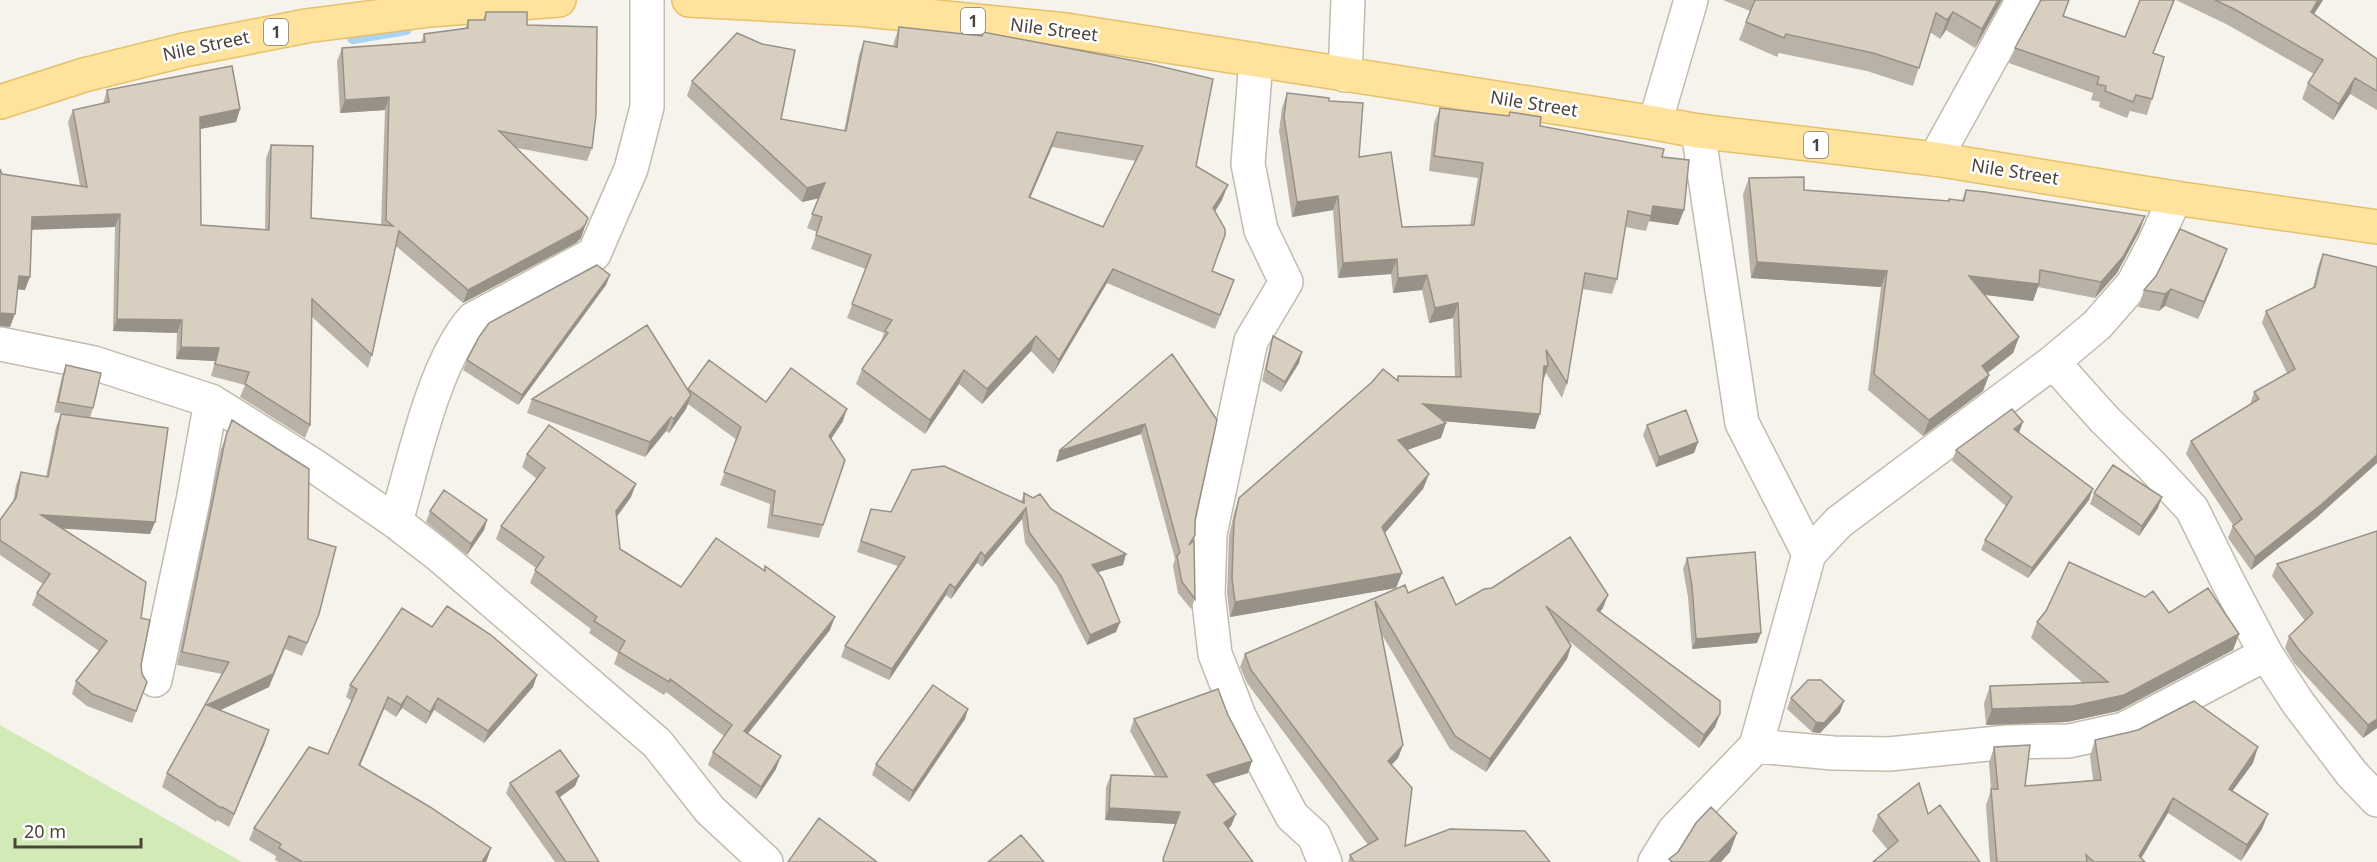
<svg xmlns="http://www.w3.org/2000/svg" width="2377" height="862" font-family="'Noto Sans',sans-serif">
  <style>
    .green { fill: #d2eab5 }
    .lines { fill: none; stroke-linecap: round; stroke-linejoin: round }
    .stream { stroke: #a9d4f2; stroke-width: 12 }
    .street-casing { stroke: #c2bbae; stroke-width: 36 }
    .primary-casing { stroke: #e6c16a; stroke-width: 36 }
    .street { stroke: #fff; stroke-width: 33 }
    .primary { stroke: #ffe39c; stroke-width: 33 }
    .wall { fill: #bab2a6; fill-rule: evenodd }
    .shaded-wall { fill: #979187 }
    .building { fill: #d8cfc1; stroke: #979187; stroke-width: 1.5; fill-rule: evenodd }
    .labels { text-anchor: middle; stroke-width: 5; stroke-linejoin: round; paint-order: stroke }
    .shield { fill: #fff; stroke: #817c74; stroke-width: 1.5 }
    .shield-label { font-size: 16px; font-weight: bold; fill: #4b4439 }
    .street-label { font-size: 18px; fill: #4b4439; stroke: #fff }
  </style>
  <rect width="100%" height="100%" fill="#f6f3ec"/>
  <path class="green" d="M0,725L242,862H0Z"/>
  <g class="lines">
    <path class="stream" d="M353,38L406,29"/>
    <defs>
      <path id="street" d="M1256,60L1248,164L1261,230L1286,282L1251,341L1210,534L1208,594L1215,654L1240,718L1292,816L1314,836L1325,862
        M1345,75L1348,0
        M1655,123L1691,0
        M1698,131L1742,423L1809,554
        M1935,159L2023,0
        M0,344L94,363L211,401L316,467L396,522L440,556L657,743L710,810L766,862
        M2053,362L2104,419L2150,464L2192,509L2227,580L2266,654L2298,703L2352,774L2377,800
        M396,522C413,464 434,362 473,319L594,254L631,169L647,107V0
        M155,680L193,501L211,401
        M1756,746L1833,753L1889,754L2008,742L2069,741L2124,729L2266,654
        M1655,862L1674,831L1756,746L1809,554L1839,522L2053,362L2097,325L2133,284L2154,244L2175,198"/>
      <path id="primary" d="M689,0L856,9L1066,30L1655,123L1698,131L1935,159L2175,198L2377,227
        M0,102L84,75L184,50L306,26L430,10L559,0"/>
    </defs>
    <use href="#street" class="street-casing"/>
    <use href="#primary" class="primary-casing"/>
    <use href="#street" class="street"/>
    <use href="#primary" class="primary"/>
  </g>
  <path class="wall" d="M1723,0H2002L1975,48L1946,30L1940,39L1930,32L1913,86L1867,71L1779,53L1777,57L1739,40L1750,11Z
    M2140,0H2175L2153,53L2152,99L2147,115L2130,111L2127,118L2099,107L2100,102L2091,100L2093,93L2009,63L2015,48L2063,16L2125,37Z
    M2176,0H2323L2314,14L2377,59V110L2350,94L2333,120L2302,99L2308,83L2314,74L2228,25Z
    M486,12L527,25L592,148L587,161L517,148L581,238L576,243L463,303L396,246L372,355L368,368L311,316L310,425L305,438L240,397L245,385L211,376L215,361L176,359L177,333L113,331L115,227L32,229L25,290L17,289L10,327L0,326V169L2,174L80,186L68,122L73,110L103,104L107,90L240,109L236,122L200,129L201,225L265,229L266,158L271,145L311,218L381,225L385,110L340,113L337,61L342,48L421,43L424,34L465,29L468,20H483Z
    M899,27L981,36L983,32L1196,166L1222,200L1215,211L1212,271L1229,294L1215,329L1107,283L1053,374L1031,351L982,404L959,384L925,434L856,384L862,369L880,344L884,333L847,318L866,269L811,249L817,232L807,228L819,198L802,202L687,96L692,81L781,119L844,131L859,55L864,41L893,46L894,42ZM1052,147L1136,161L1103,227L1030,198Z
    M1287,93L1329,101L1359,157L1402,227L1470,225L1478,178L1429,171L1434,123L1440,108L1508,116L1510,112L1540,126L1662,157L1684,210L1678,225L1649,221L1646,231L1625,227L1617,279L1612,294L1583,289L1567,383L1562,398L1546,373L1543,381L1535,429L1443,421L1446,423L1441,438L1407,450L1429,474L1423,489L1385,533L1402,573L1396,588L1230,617L1227,593L1229,536L1234,513L1239,498L1396,380L1398,376L1455,377L1453,318L1429,323L1422,290L1393,293L1391,274L1338,278L1333,210L1292,217L1279,131L1282,108Z
    M1749,178L1804,190L1948,201L1962,200L1966,190L2145,216L2139,232L2117,273L2095,298L2038,287L2033,301L1985,295L2019,337L2013,353L1988,373L1989,375L1983,391L1923,436L1868,390L1881,287L1751,278L1743,194Z
    M2227,249L2198,319L2165,306L2159,311L2138,307L2144,290Z
    M2323,254L2377,267V463L2317,517L2251,570L2228,538L2233,525L2186,454L2191,441L2250,405L2254,392L2287,373L2262,323L2266,311L2313,288L2318,266Z
    M610,275L606,285L518,405L463,370L467,360Z
    M1273,336L1299,363L1281,392L1262,381L1270,346Z
    M1172,354L1195,520L1192,542L1195,599L1191,609L1178,593L1173,566L1175,559L1141,434L1056,462Z
    M66,365L93,408L90,418L155,522L150,534L63,528L141,618L142,674L147,682L132,723L87,706L72,694L76,681L99,651L32,605L37,593L43,584L0,555V520L13,502L16,485L21,472L46,477L56,427L61,414L83,417L54,412L62,376Z
    M688,389L766,402L843,421L831,439L823,525L819,538L767,528L770,504L720,485L737,440L688,404L686,409L669,433L666,431L645,457L527,413L532,399Z
    M232,420L308,539L314,627L302,656L285,649L269,687L220,710L269,730L229,827L217,820L216,822L162,787L167,773L222,674L177,665L221,449Z
    M1647,425L1698,442L1694,453L1656,467L1643,435Z
    M2019,433L2089,500L2028,578L1981,550L1985,540L2006,506L1952,461L1956,450Z
    M527,454L631,497L617,517L620,549L681,587L764,570L765,566L830,630L748,734L776,769L756,799L708,765L713,752L724,736L666,692L664,695L614,664L618,653L589,633L591,629L530,583L536,568L496,539L501,526L537,479L522,467Z
    M1024,493L1126,554L1123,565L1098,572L1120,622L1116,632L1087,645L1057,586L1025,543L1022,519L982,567L977,563L951,599L946,595L889,680L841,657L845,646L898,566L857,552L871,509L891,512L1021,502Z
    M2094,493L2158,508L2139,536L2090,504Z
    M430,511L487,520L484,530L467,555L426,522Z
    M2377,531V728L2363,738L2294,663L2285,648L2289,636L2305,621L2272,576L2277,564Z
    M1687,558L1757,643L1692,649L1688,597L1683,569Z
    M1405,585L1408,593L1456,605L1603,608L1600,612L1720,714L1715,727L1699,748L1569,641L1571,646L1567,659L1486,772L1450,749L1381,633L1403,745L1398,758L1391,765L1405,846L1550,862H1348L1350,855L1368,845L1247,683L1240,667L1245,654Z
    M2169,613L2239,634L2233,650L2118,711L2067,722L1986,725L1984,703L1990,686L2083,683L2031,638L2037,622Z
    M432,627L537,675L533,687L484,743L434,710L426,724L402,708L396,717L384,709L360,766L491,848L487,860L486,862H279L275,860L276,856L249,840L254,828L328,754L352,701L346,697L350,685Z
    M1791,698L1840,712L1820,733L1812,732L1787,709Z
    M968,709L965,719L909,802L872,775L876,764Z
    M1228,715L1252,761L1248,773L1213,783L1236,814L1231,826L1228,829L1253,862H1162L1176,824L1105,820L1106,787L1111,775L1155,776L1130,731L1134,719Z
    M2095,740L2253,763L2232,791L2262,829L2241,861L2168,813L2141,858L2145,862H1990L1986,805L1991,790L1989,763L1994,747L2025,786L2093,780L2090,756Z
    M579,776L575,786L560,797L599,862H555L506,793L510,783Z
    M1928,814L1980,862L1888,850L1872,831L1878,815Z"/>
  <path class="shaded-wall" d="M1998,0H2002L1975,48L1982,29Z
    M2318,0H2323L2305,28L2311,12Z
    M1953,12L1946,30L1940,39L1947,20Z
    M2355,78L2350,94L2333,120L2339,104Z
    M389,97L385,110L340,113L345,100Z
    M240,109L236,122L195,130L200,117Z
    M1057,132L1052,147L1024,212L1029,197Z
    M825,183L820,198L802,202L807,188Z
    M1228,185L1222,200L1208,223L1213,208Z
    M1338,196L1333,210L1292,217L1297,202Z
    M1653,206L1684,210L1678,225L1649,221Z
    M120,214L115,227L28,230L32,217Z
    M2145,216L2139,232L2117,273L2095,298L2101,282Z
    M588,218L581,238L576,243L463,303L468,290Z
    M2227,249L2221,266L2198,319L2204,302Z
    M1397,259L1391,274L1338,278L1343,263Z
    M1757,262L1887,271L1881,287L1751,278Z
    M1113,269L1107,283L1053,374L1059,360Z
    M610,275L606,285L518,405L522,395Z
    M1427,275L1422,290L1393,293L1398,278Z
    M19,276L30,277L25,290L14,289Z
    M1969,276L2039,284L2033,301L1964,292Z
    M2171,289L2165,306L2159,311L2165,294Z
    M1458,303L1453,318L1429,323L1435,308Z
    M0,313L15,314L10,327L0,326Z
    M117,319L182,320L177,333L113,331Z
    M1036,336L1031,351L982,404L987,389Z
    M2019,337L2013,353L1976,382L1982,366Z
    M181,347L219,348L215,361L176,359Z
    M1302,352L1299,363L1281,392L1285,382Z
    M1544,366H1548L1543,381Z
    M964,370L959,384L925,434L930,420Z
    M1989,375L1983,391L1923,436L1929,420Z
    M691,395L686,409L669,433L674,419Z
    M1423,404L1540,414L1535,429L1418,419Z
    M847,409L843,421L825,448L829,436Z
    M671,417L666,431L645,457L650,442Z
    M2023,422L2019,433L2014,429Z
    M1446,423L1441,438L1393,455L1398,440Z
    M1145,424L1141,434L1056,462L1059,451Z
    M1698,442L1694,453L1656,467L1659,457Z
    M2377,455V463L2317,517L2251,570L2255,557Z
    M1429,474L1423,489L1377,542L1382,527Z
    M636,484L631,497L611,524L616,511Z
    M2093,489L2089,500L2028,578L2032,568Z
    M2162,497L2158,508L2139,536L2142,526Z
    M1026,508L1022,519L982,567L985,556Z
    M41,515L155,522L150,534L37,527Z
    M487,520L484,530L467,555L471,544Z
    M981,552L977,563L951,599L955,588Z
    M1126,554L1123,565L1088,575L1092,565Z
    M1402,573L1396,588L1230,617L1235,602Z
    M950,584L946,595L889,680L892,669Z
    M1608,595L1603,608L1592,623L1597,610Z
    M835,617L830,630L739,744L744,731Z
    M1120,622L1116,632L1087,645L1090,635Z
    M1761,633L1757,643L1692,649L1696,639Z
    M2239,634L2233,650L2118,711L2067,722L1986,725L1992,709L2073,706Z
    M289,636L269,687L202,719L207,705Z
    M1571,646L1567,659L1486,772L1490,759Z
    M537,675L533,687L484,743L488,731Z
    M407,696L402,708L396,717L401,705Z
    M388,697L384,709L355,777L359,765Z
    M438,698L434,710L426,724L430,712Z
    M1844,701L1840,712L1820,733L1812,732L1816,722Z
    M968,709L965,719L909,802L913,791Z
    M1720,714L1715,727L1699,748L1704,735Z
    M2377,719V728L2363,738L2368,725Z
    M269,730L265,743L229,827L234,814Z
    M1403,745L1398,758L1383,774L1388,761Z
    M2258,747L2253,763L2223,804L2229,789Z
    M781,756L776,769L756,799L761,787Z
    M1252,761L1248,773L1203,787L1207,775Z
    M579,776L575,786L553,802L556,792Z
    M2173,798L2168,813L2139,862V856Z
    M1109,808L1180,812L1176,824L1105,820Z
    M1236,814L1231,826L1220,835L1224,823Z
    M2268,814L2262,829L2241,861L2247,845Z
    M1737,833L1730,852L1721,862H1709Z
    M491,848L486,862H482Z"/>
  <path class="building" d="M1755,0H1998L1982,29L1953,12L1947,20L1936,13L1919,68L1873,53L1786,34L1784,38L1746,22Z
    M2041,0H2069L2063,16L2125,37L2140,0H2174L2153,53L2164,57L2152,99L2136,95L2133,102L2105,91L2106,86L2097,84L2099,77L2015,48Z
    M2215,0H2318L2311,12L2377,59V91L2355,78L2339,104L2308,83L2323,60L2234,9Z
    M486,12H527V25L597,27L596,115L592,148L499,131L588,218L585,225L580,230L468,290L399,231L372,355L312,299L310,425L245,384L249,372L215,364L219,348L181,347L182,320L117,319L120,214L32,217L30,277L19,276L15,314L0,313V169L2,174L87,187L73,110L109,102L107,90L232,66L240,109L200,117L201,225L269,230L271,145L313,146L311,218L393,226L386,220L389,97L345,100L342,48L425,42L424,34L468,28V20H485Z
    M899,27L982,36L983,32L1151,64L1213,79L1196,166L1228,185L1213,208L1225,229V235L1212,271L1234,280L1220,315L1113,269L1059,360L1036,336L987,389L964,370L930,420L862,369L888,333L885,331L892,320L852,304L871,255L816,235L822,217L812,214L825,183L807,188L692,81L737,33L762,44L795,50L781,119L846,131L864,41L897,47ZM1057,132L1143,146L1103,227L1029,197Z
    M1287,93L1329,98V101L1363,103L1359,157L1391,152L1402,227L1474,225L1483,163L1434,156L1440,108L1509,116L1510,112L1541,117L1540,126L1664,149L1662,157L1689,160L1684,210L1653,206L1651,216L1628,211L1617,279L1585,273L1567,383L1546,350L1548,366H1544L1540,414L1423,404L1446,423L1398,440L1429,474L1382,527L1402,573L1235,602L1232,578L1234,521L1239,498L1372,382L1383,369L1398,381V376L1461,377L1458,303L1435,308L1427,275L1398,278L1397,259L1343,263L1338,196L1297,202L1284,117Z
    M1804,177V190L1949,201V199L1964,201L1966,190L1985,192L2145,216L2123,257L2101,282L2040,270L2039,284L1969,276L2019,337L1982,366L1989,375L1929,420L1874,374L1887,271L1757,262L1749,178Z
    M2180,229L2227,249L2204,302L2171,289L2165,294L2144,290L2156,276Z
    M2323,254L2377,267V455L2322,504L2255,557L2233,526L2242,519L2191,441L2259,399L2254,392L2295,369L2266,311L2315,287Z
    M597,265L610,275L522,395L467,360L479,337L489,323Z
    M647,325L691,395L674,419L671,417L650,442L532,399Z
    M1273,336L1302,352L1285,382L1266,370Z
    M1172,354L1217,420L1195,520V535L1189,545L1194,540L1195,599L1182,582L1177,556L1180,552L1145,424L1059,451Z
    M709,360L766,402L791,368L847,409L829,436L845,460L823,525L772,515L775,491L724,472L741,427L688,389Z
    M66,365L101,373L93,408L58,402Z
    M2012,409L2023,422L2014,429L2093,489L2032,568L1985,540L2012,497L1956,450Z
    M1686,410L1698,442L1659,457L1647,425Z
    M61,414L168,428L155,522L41,515L146,582L141,618L150,620L141,665L142,674L147,682L136,711L92,694L76,681L107,641L37,593L50,574L0,540V520L16,498L21,472L48,477Z
    M232,420L309,469L308,539L336,547L319,614L307,643L289,636L273,674L207,705L269,730L234,814L222,807L221,808L167,773L229,662L182,652L226,436Z
    M549,425L636,484L616,511L620,549L681,587L716,538L765,571V566L835,617L744,731L781,756L761,787L713,752L732,725L670,679L669,682L619,652L625,641L594,621L597,617L535,570L544,557L501,526L545,468L527,454Z
    M2113,465L2162,497L2142,526L2094,493Z
    M944,466L1024,503V493L1033,498L1040,494L1051,509L1126,554L1092,565L1102,578L1120,622L1090,635L1061,576L1029,532L1026,508L985,556L981,552L955,588L950,584L892,669L845,646L905,557L861,541L871,509L891,512L912,470Z
    M444,490L487,520L471,544L430,511Z
    M2377,531V719L2368,725L2299,650L2289,636L2313,613L2277,564Z
    M1570,537L1608,595L1597,610L1720,701V714L1704,735L1546,606L1571,646L1490,759L1455,736L1375,601L1403,745L1388,761L1412,788L1405,846L1450,829L1525,831L1550,862H1354L1350,855L1378,839L1251,670L1245,654L1405,585L1408,593L1443,577L1456,605L1484,589L1492,588Z
    M1755,552L1761,633L1696,639L1692,586L1687,558Z
    M2069,562L2145,597L2153,591L2169,613L2208,588L2239,634L2124,695L2073,706L1992,709L1990,686L2108,682L2037,622L2046,611Z
    M447,606L491,635L537,675L488,731L438,698L430,712L407,696L401,705L388,697L359,765L430,807L491,848L482,862H302L279,848L281,844L254,828L309,747L328,754L357,689L350,685L402,608L432,627Z
    M1808,680H1821L1844,701L1824,723L1816,722L1791,698Z
    M933,685L968,709L913,791L876,764Z
    M1218,689L1228,715L1252,761L1207,775L1236,814L1224,823L1253,862H1164L1163,859L1180,812L1109,808L1111,775L1167,777L1134,719Z
    M2194,701L2258,747L2229,789L2268,814L2247,845L2173,798L2139,856L2145,862H2094L2086,855L2087,862H1997L1991,789H1998L1994,747L2030,745L2025,786L2101,780L2095,740L2138,730Z
    M560,750L579,776L556,792L599,862H566L510,783Z
    M1919,783L1928,814L1940,805L1980,862H1873L1898,841L1878,815Z
    M1711,807L1737,833L1709,862H1672L1669,859L1678,852L1696,823Z
    M819,818L877,862H788Z
    M1021,835L1044,862H988Z"/>
  <g class="labels">
    <g class="shield">
      <rect x="961" y="8" width="24" height="26" rx="4.5"/>
      <rect x="264" y="19" width="24" height="26" rx="4.5"/>
      <rect x="1804" y="132" width="24" height="26" rx="4.5"/>
    </g>
    <g class="shield-label">
      <text x="973" y="27">1</text>
      <text x="276" y="38">1</text>
      <text x="1816" y="151">1</text>
    </g>
    <g class="street-label">
      <text transform="translate(1054 30) rotate(7)" y="6">Nile Street</text>
      <text transform="translate(206 46) rotate(-12)" y="6">Nile Street</text>
      <text transform="translate(1534 104) rotate(9)" y="6">Nile Street</text>
      <text transform="translate(2015 172) rotate(9)" y="6">Nile Street</text>
    </g>
  </g>
  <path d="M15 838v9h126v-9" fill="none" stroke="#4b4439" stroke-width="3"/>
  <text x="24" y="838" font-size="18" fill="#4b4439" stroke="#ffffff" stroke-width="4.5" paint-order="stroke">20 m</text>
</svg>
